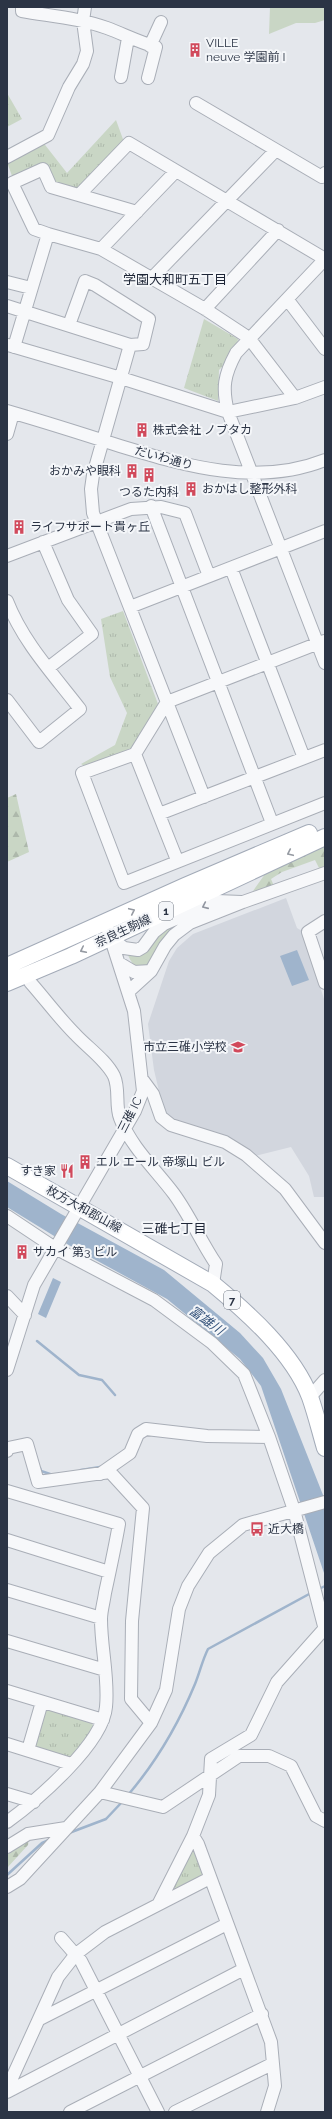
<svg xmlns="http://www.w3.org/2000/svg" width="332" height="2119" font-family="Raleway,'Noto Sans JP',sans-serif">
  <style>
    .built { fill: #d2d6de }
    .green { fill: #c9d6c5 }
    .forest { fill: url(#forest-firs) }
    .park { fill: url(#park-tufts) }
    .water { fill: #9fb4cc }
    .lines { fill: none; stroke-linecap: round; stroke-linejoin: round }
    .stream { stroke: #9fb4cc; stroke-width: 2.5 }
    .minor-casing { stroke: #a9aeb7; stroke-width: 14 }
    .major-casing { stroke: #a3abb8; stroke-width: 18 }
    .minor { stroke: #f7f8fa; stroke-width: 12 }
    .major { stroke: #fff; stroke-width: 16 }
    .oneway { stroke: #959aa2 }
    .oneway2 { stroke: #9196a0 }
    .labels { text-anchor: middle; stroke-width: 4; stroke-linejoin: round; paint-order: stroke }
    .shield { fill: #f4f6f9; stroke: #676e7b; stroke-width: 1 }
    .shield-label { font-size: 11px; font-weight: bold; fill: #2b3445 }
    .poi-label { font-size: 12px; fill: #2b3445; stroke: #f4f6f9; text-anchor: start }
    .street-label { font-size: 12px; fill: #2b3445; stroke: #f4f6f9 }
    .neighbourhood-label { font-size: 13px; fill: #1d2536; stroke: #f4f6f9 }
    .water-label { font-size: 13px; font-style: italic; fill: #34527a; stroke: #f4f6f9 }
  </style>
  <defs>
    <pattern id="forest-firs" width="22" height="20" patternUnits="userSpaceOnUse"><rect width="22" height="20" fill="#c9d6c5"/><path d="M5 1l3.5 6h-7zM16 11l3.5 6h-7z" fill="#adb8ab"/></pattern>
    <pattern id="park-tufts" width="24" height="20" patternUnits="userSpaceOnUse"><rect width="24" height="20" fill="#c9d6c5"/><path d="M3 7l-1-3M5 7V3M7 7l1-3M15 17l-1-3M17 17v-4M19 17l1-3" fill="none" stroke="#adb8ab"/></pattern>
  </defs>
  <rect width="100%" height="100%" fill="#e4e7ec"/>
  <path class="built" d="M286,898L297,928L302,931L325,1002V1197H314L309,1176L291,1147L255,1156L172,1121L163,1108L154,1070L148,1024L169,961L177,948L193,934Z"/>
  <path class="green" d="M270,7H325V20L315,23H296L269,34Z
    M216,903L145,967C135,970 131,962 128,955L134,956L145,953L161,930Z"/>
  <path class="forest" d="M16,794L29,852L7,862V798Z
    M325,844V866L319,868L315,860L282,872L271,879L274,886L253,891L270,867Z
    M29,1838L28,1845L7,1868V1852Z"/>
  <path class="park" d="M7,93L22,119L7,127Z
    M116,120L124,142L76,190L55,184L46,166L16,177L12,176L7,162L42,141L67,173Z
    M204,319L238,339L236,353L219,370L218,401L184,388Z
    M123,611L158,704L132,748L86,767L81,764L115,745L127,713L110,677L101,619Z
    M43,1706L91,1721L94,1728L73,1756L68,1758L31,1747Z
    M193,1848L195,1849L205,1874L173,1893L170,1890Z"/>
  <path class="water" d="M297,950L309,980L292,986L280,956Z
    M7,1181L61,1214L164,1270L240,1333L263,1358L281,1389L325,1500V1576L261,1386L240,1359L167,1299L72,1247L7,1207Z
    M53,1278L61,1282L46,1318L38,1314Z"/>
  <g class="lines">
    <path class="stream" d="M37,1341L79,1375L102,1380L115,1395
      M40,1468L41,1471L50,1474
      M81,1470L100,1467
      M319,1589L325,1586
      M128,1795C157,1761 178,1725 195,1684C200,1672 202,1661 208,1649L311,1593
      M69,1833L106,1819L122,1802
      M7,1875L42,1843L49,1840"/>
    <defs>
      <path id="minor" d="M22,7V11C50,16 80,18 107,28C123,34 139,42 156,47L148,78
        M150,46L161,22
        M121,77L128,38
        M196,103L322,177L325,173
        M7,157L48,135L69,87L83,64L87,51L83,21L85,7
        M79,195L129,143L325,259
        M48,234L34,229L12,183L43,169L51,187L137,212
        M101,249L176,171
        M325,259L236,353C224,375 222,388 228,412L325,663
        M151,279L276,150
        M7,282L31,288
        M287,299L325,349
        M7,306L130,345L93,475L91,489L93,513L204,797
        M205,309L278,230
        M69,325L85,281L95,285L149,319L143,344L130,345
        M8,345L121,378L228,412L295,398L325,387
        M14,347L48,234L101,249L205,309L249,338L295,398
        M7,411C45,422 83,434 120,446C186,466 257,487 325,460
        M7,434L13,413
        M151,506L272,823
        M43,542L68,600L92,634L48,668
        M7,556L131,509L161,507L185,513L209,576
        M231,568L304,758
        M7,601C23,642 53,674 80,709L39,742L7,700
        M130,607L325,531
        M135,754L82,773L124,883L325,803
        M159,814L325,750
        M177,860L135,754L167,702L324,641
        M325,921L308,932L325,983
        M110,937L124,948L138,950L143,947L154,932L164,924L217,901L241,902
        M119,963L134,972L151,971
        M30,982C45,999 59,1018 75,1034C88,1048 106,1060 114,1076C120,1089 115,1106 120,1118C131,1147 156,1170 174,1194C190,1216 201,1242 216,1264L213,1284
        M128,992L151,971L165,946L174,935L190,923L243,902L325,873
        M142,1079L153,1094L161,1117L171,1125L225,1142L246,1155L285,1189L325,1243
        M7,1216L55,1248L154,1300L212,1343L244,1374L269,1437
        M7,1296L25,1315
        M7,1370L34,1285L135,1111L143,1091L134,1011L108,930
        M310,1397L325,1380
        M7,1451L8,1448L27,1444L38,1482L110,1472L143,1508L132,1621L131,1699L151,1723
        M100,1474L130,1453L138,1434L146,1429L207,1436L269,1437L294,1510L325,1630
        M7,1491L119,1524C115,1547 110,1570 105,1593C104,1601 101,1611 101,1619C101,1649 109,1678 106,1707C103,1744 36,1801 7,1822
        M7,1540L109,1572
        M7,1590L101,1618
        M7,1641L105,1670
        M7,1691L103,1720
        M7,1744L71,1764
        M28,1750L42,1702
        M100,1792L163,1807L239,1756H269L291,1766L316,1816L325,1821
        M7,1794L34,1802
        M193,1836L209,1795L211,1759L251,1735L277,1682L325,1628
        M7,1847L28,1834L66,1828
        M7,1887L20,1879L100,1792L151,1723L166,1690L179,1609L188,1586L209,1553L243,1525L325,1502
        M159,1903L193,1836L198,1844L271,2042L275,2086L267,2112
        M61,1938L81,1961L158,2112
        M40,2019L227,1924
        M7,2089L58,1977L76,1954L105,1932L210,1878
        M7,2092L244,1969
        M70,2112L262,2014
        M175,2112L272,2064"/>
      <path id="major" d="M7,966L185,886L309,833
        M7,983L71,956L325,837
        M7,1166L213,1284C248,1313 293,1353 310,1397C316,1414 320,1431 325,1448"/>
    </defs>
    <use href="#minor" class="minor-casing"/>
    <use href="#major" class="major-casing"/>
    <use href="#minor" class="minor"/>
    <use href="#major" class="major"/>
  </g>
  <defs><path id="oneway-chevron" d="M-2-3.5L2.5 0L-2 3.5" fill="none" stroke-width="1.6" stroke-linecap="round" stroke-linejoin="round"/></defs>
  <g class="oneway">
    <use href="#oneway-chevron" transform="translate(290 853) rotate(155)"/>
    <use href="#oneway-chevron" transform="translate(132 911) rotate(-25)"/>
    <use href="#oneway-chevron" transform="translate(83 950) rotate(154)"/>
  </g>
  <use class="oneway2" href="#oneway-chevron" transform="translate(205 906) rotate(156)"/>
  <defs>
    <symbol id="building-bare" viewBox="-9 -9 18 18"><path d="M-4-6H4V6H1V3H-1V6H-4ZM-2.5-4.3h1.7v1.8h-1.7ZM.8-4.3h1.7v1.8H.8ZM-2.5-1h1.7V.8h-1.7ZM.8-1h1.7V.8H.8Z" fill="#d1495b" stroke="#f4f6f9" stroke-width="2.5" paint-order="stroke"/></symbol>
    <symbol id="school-bare" viewBox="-9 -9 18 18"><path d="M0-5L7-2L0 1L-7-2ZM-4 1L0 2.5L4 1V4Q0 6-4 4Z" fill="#d1495b" stroke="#f4f6f9" stroke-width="2.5" paint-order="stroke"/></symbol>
    <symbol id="restaurant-bare" viewBox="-9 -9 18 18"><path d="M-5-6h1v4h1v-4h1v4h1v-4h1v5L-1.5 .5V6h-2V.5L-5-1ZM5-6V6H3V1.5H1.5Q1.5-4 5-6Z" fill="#d1495b" stroke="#f4f6f9" stroke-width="2.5" paint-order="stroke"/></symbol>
    <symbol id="bus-bare" viewBox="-9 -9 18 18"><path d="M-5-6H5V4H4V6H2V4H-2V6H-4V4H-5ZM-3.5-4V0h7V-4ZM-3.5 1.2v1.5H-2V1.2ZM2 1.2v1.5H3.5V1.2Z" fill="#d1495b" stroke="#f4f6f9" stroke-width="2.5" paint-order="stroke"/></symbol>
  </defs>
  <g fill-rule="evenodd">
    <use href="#building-bare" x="185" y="40" width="20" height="20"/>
    <use href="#building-bare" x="132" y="420" width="20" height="20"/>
    <use href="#building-bare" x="122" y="461" width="20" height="20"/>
    <use href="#building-bare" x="139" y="465" width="20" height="20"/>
    <use href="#building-bare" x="181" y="479" width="20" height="20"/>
    <use href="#building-bare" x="9" y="517" width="20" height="20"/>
    <use href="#school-bare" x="228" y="1037" width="20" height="20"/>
    <use href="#building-bare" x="75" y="1152" width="20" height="20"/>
    <use href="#restaurant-bare" x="57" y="1161" width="20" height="20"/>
    <use href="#building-bare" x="12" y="1242" width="20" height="20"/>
    <use href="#bus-bare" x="247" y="1519" width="20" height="20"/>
  </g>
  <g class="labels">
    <g class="shield">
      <rect x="159" y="902" width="14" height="18" rx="3"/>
      <rect x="224" y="1291" width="16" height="18" rx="3"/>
    </g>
    <g class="shield-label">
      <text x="166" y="915">1</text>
      <text x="232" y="1304">7</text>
    </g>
    <g class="poi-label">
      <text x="206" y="47">VILLE<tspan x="206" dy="14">neuve 学園前 I</tspan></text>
      <text x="153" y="434">株式会社 ノブタカ</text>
      <text x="121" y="475" text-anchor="end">おかみや眼科</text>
      <text x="202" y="493">おかはし整形外科</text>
      <text x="149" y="496" text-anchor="middle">つるた内科</text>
      <text x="30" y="531">ライフサポート貴ヶ丘</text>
      <text x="227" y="1051" text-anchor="end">市立三碓小学校</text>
      <text x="96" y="1166">エル エール 帝塚山 ビル</text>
      <text x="56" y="1175" text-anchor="end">すき家</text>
      <text x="33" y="1256">サカイ 第3 ビル</text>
      <text x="268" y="1533">近大橋</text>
    </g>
    <g class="street-label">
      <text transform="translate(164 458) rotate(15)" y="4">だいわ通り</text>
      <text transform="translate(123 931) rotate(-25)" y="4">奈良生駒線</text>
      <text transform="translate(130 1115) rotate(-63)" y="4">三碓 IC</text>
      <text transform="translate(84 1209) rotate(29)" y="4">枚方大和郡山線</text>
    </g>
    <g class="neighbourhood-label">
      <text x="175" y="284">学園大和町五丁目</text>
      <text x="174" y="1233">三碓七丁目</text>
    </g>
    <g class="water-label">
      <text transform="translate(207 1320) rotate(36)" y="5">富雄川</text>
    </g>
  </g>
  <rect width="332" height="2119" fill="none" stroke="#2b3445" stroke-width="16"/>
</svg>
